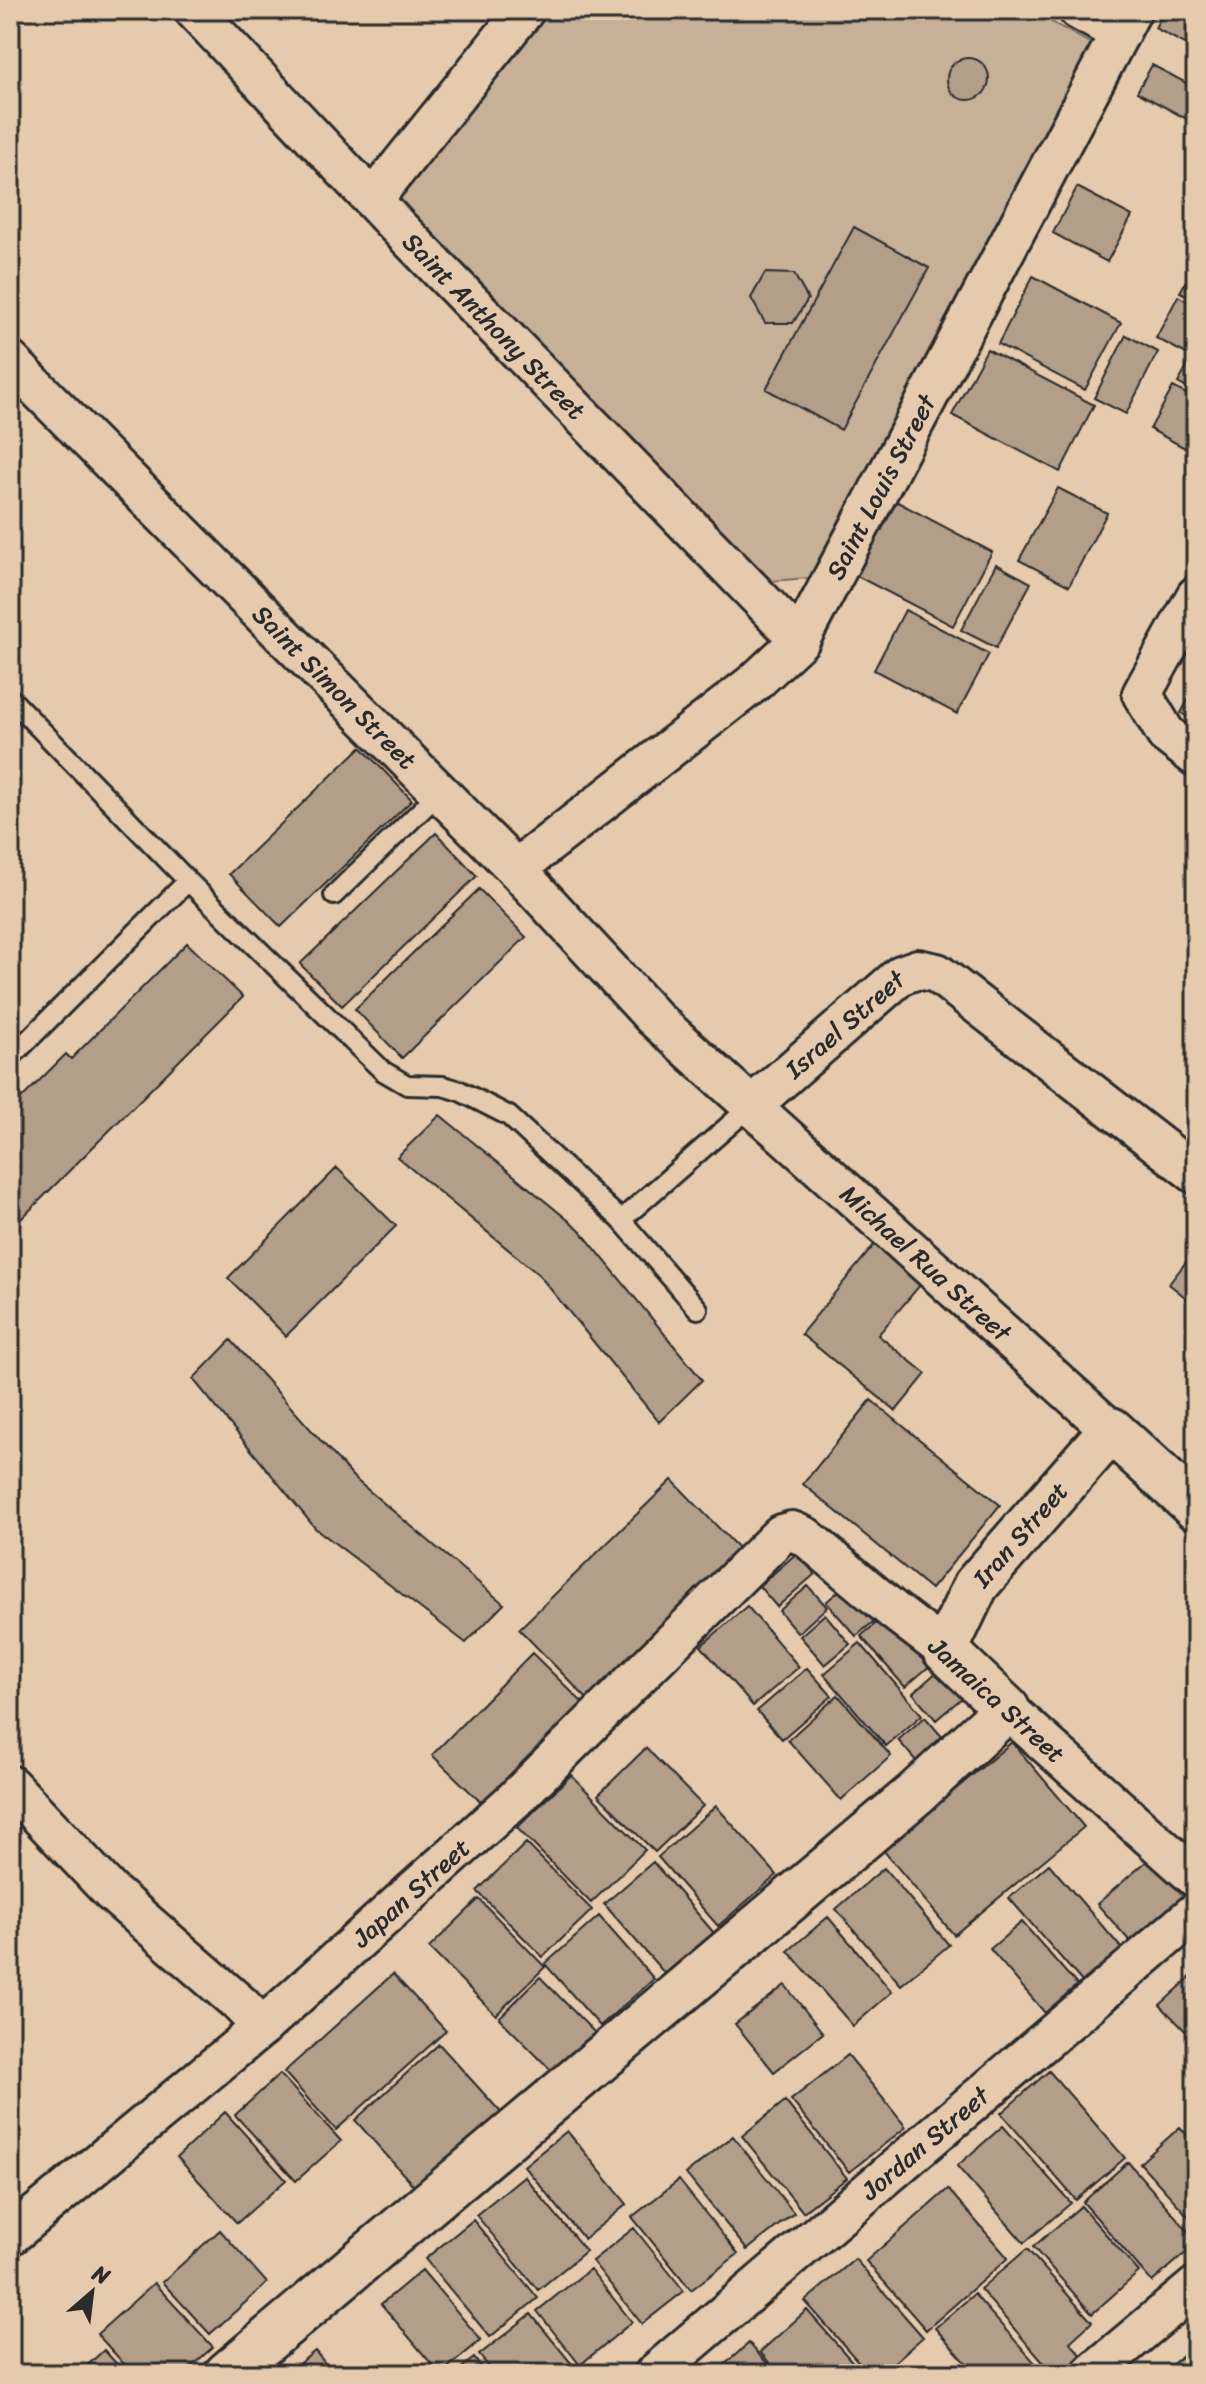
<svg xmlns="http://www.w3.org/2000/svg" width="1206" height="2384" font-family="Sriracha,sans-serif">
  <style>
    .green { fill: #c7b098; stroke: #796e62; stroke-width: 2 }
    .building { fill: #b29e89; stroke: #2b2b2b; stroke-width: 2 }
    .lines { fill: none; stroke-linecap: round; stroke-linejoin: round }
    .lane-casing { stroke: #2b2b2b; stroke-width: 24 }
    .street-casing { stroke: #2b2b2b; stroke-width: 44 }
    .secondary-casing { stroke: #2b2b2b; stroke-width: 50 }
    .lane { stroke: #e6caad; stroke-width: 18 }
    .street { stroke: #e6caad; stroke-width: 38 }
    .secondary { stroke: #e6caad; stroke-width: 44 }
    .labels { text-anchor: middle; stroke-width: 8; stroke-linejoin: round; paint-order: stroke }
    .street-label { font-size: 26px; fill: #2b2b2b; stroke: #e6caad }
  </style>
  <rect width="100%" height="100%" fill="#e6caad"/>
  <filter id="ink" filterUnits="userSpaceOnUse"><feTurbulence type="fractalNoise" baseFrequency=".0125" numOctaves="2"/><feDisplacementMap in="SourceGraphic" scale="16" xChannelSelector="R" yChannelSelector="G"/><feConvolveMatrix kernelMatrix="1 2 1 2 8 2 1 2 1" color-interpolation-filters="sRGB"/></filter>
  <g filter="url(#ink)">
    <path class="green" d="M549,10H1030L1093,45L809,578L772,581L395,200Z"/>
    <path class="building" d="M1164,10H1196V50L1155,28Z
      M947 79a21 21 0 1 1 42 0a21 21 0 1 1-42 0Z
      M1152,65L1196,88V124L1137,92Z
      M1077,187L1132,216L1107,262L1053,233Z
      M854,227L929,268L841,430L766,389Z
      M1196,263V300L1180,292Z
      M765,273L794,274L808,299L793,323H765L751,298Z
      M1033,276L1121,323L1085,390L998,344Z
      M1178,296L1196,306V359L1156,338Z
      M1126,335L1158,352L1126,414L1094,398Z
      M987,349L1094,405L1060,472L952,415Z
      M1189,364L1196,367V393L1178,383Z
      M1173,387L1196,399V454L1150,429Z
      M1058,488L1107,513L1069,586L1019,560Z
      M890,498L992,552L953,626L851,573Z
      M996,564L1031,583L996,648L961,630Z
      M905,610L989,654L957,714L874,670Z
      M1196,686V722L1181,713Z
      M361,747L412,800L281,927L229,874Z
      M436,833L477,876L342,1006L300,964Z
      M479,889L526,937L402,1058L355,1009Z
      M187,943L243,997L10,1230V1110L66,1054L71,1059Z
      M440,1115L579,1229L702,1380L659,1422L539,1275L397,1157Z
      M337,1168L396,1226L286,1336L228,1278Z
      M879,1239L926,1278L878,1335L926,1374L896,1411L801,1334Z
      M1196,1249V1306L1169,1284Z
      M231,1340L355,1479L504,1604L466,1643L315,1528L193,1379Z
      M871,1400L1000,1505L931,1589L803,1484Z
      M672,1480L746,1556L593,1705L519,1629Z
      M797,1553L815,1574L777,1607L759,1586Z
      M847,1584L878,1618L856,1636L826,1602Z
      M808,1586L827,1607L798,1633L779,1611Z
      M747,1606L799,1667L753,1706L701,1646Z
      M825,1614L850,1644L825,1665L800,1636Z
      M887,1614L931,1665L905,1687L861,1636Z
      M860,1643L922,1715L886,1746L824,1674Z
      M532,1653L592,1712L492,1813L432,1755Z
      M807,1668L832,1696L782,1739L757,1711Z
      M938,1671L962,1698L936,1720L913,1693Z
      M838,1695L891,1756L841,1800L788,1740Z
      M925,1717L956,1753L929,1776L898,1740Z
      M1012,1742L1084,1827L954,1935L883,1850Z
      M646,1748L703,1806L655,1852L598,1795Z
      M571,1775L645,1850L591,1903L517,1828Z
      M716,1806L777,1875L718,1926L658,1857Z
      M526,1843L592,1910L543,1957L477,1891Z
      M1155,1854L1193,1898L1136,1948L1097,1904Z
      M653,1862L714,1933L666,1975L604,1904Z
      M1049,1864L1123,1950L1084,1984L1009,1898Z
      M884,1868L949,1945L901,1985L836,1909Z
      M479,1899L545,1967L496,2015L429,1948Z
      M599,1916L654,1979L600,2026L545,1964Z
      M828,1917L892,1992L853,2026L788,1951Z
      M1022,1922L1077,1985L1045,2013L990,1949Z
      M1196,1972V2042L1160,2005Z
      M393,1974L446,2031L336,2130L284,2072Z
      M540,1977L596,2034L555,2074L499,2018Z
      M785,1985L823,2033L774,2072L735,2024Z
      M439,2044L506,2118L421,2194L355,2120Z
      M848,2055L906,2127L849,2172L791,2100Z
      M1049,2071L1125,2158L1076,2200L1001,2113Z
      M280,2074L341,2141L296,2181L235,2115Z
      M785,2101L847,2178L803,2212L742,2136Z
      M225,2112L286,2180L237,2223L177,2157Z
      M1003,2126L1071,2203L1024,2243L957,2166Z
      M1180,2127L1196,2145V2225L1140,2163Z
      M567,2131L627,2204L584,2239L524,2166Z
      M733,2136L794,2213L747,2250L686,2174Z
      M1128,2162L1196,2240V2244L1152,2282L1083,2202Z
      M524,2176L586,2251L538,2290L476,2215Z
      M679,2180L738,2254L691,2290L632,2217Z
      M948,2189L1008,2258L926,2330L866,2261Z
      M1081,2206L1139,2272L1092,2314L1033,2247Z
      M473,2220L538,2298L490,2337L425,2259Z
      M634,2228L684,2291L642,2324L592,2261Z
      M220,2230L267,2283L210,2334L162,2282Z
      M1027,2249L1092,2322L1070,2342L1083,2357L1064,2374H1053L980,2289Z
      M855,2259L923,2337L881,2374H869L805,2301Z
      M590,2269L632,2322L580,2365L537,2311Z
      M422,2270L481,2340L440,2374L381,2304Z
      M154,2283L213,2347L183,2374H133L97,2334Z
      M974,2294L1043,2372L1041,2374H976L935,2328Z
      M807,2310L863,2374H779L760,2352Z
      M531,2314L580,2374H495L479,2355Z
      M749,2343L776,2374H714Z
      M1196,2343V2374H1162Z
      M104,2350L126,2374H78Z
      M315,2351L334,2374H286Z
      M474,2358L487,2374H454Z"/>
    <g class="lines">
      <defs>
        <path id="lane" d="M10,698L188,881L383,1071L407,1085L443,1086L460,1091L509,1116L621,1220L698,1309
          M334,895L439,793
          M10,1058L188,881
          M621,1220L750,1107"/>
        <g id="street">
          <path id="s1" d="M194,10L395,224L800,640"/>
          <path d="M1078,10L1120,33"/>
          <path d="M373,199L525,10"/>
          <path id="s2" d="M10,361L516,869L654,1018L1111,1430"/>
          <path d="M1196,596L1142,694L1166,734L1196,757"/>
          <path id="s3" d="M516,869L755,682L800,640L1132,10"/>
          <path id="s4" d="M750,1107L901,975L918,969L937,973L1196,1174"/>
          <path d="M1007,1709L1196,1878"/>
          <path d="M10,1785L111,1892L240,2004L262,2027"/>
          <path id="s5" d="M10,2236L262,2027L515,1799L781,1534L792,1531L806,1537L894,1611L945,1650"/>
          <path id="s6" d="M654,2374L1196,1912"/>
          <path d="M1091,2374L1196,2286"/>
        </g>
        <g id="secondary">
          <path id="s7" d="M227,2374L915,1794L1007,1709L945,1650L976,1585L1111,1430L1196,1508"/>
        </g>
      </defs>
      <use href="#lane" class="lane-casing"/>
      <use href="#street" class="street-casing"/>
      <use href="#secondary" class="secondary-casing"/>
      <use href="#lane" class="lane"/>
      <use href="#street" class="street"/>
      <use href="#secondary" class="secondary"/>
    </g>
  </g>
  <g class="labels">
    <g class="street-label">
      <text dy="9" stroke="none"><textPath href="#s1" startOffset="436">Saint Anthony Street</textPath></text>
      <text dy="9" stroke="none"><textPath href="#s3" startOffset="538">Saint Louis Street</textPath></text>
      <text dy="9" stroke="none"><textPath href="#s2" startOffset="460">Saint Simon Street</textPath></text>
      <text dy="9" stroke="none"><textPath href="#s4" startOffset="126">Israel Street</textPath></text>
      <text dy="9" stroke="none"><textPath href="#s2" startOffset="1286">Michael Rua Street</textPath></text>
      <text dy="9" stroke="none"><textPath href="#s7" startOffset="1250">Iran Street</textPath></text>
      <text transform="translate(997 1700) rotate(42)" y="9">Jamaica Street</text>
      <text dy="9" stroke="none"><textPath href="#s5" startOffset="528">Japan Street</textPath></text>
      <text dy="9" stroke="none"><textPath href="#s6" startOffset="356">Jordan Street</textPath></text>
    </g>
  </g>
  <rect width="1206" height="2384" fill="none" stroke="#e6caad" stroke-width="40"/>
  <rect x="20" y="20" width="1166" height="2344" fill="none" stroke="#2b2b2b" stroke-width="3" filter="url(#ink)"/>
  <g transform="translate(92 2292) rotate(28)" stroke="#e6caad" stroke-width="6" paint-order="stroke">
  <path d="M0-6L14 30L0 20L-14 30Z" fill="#2b2b2b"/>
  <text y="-12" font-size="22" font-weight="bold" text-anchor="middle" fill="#2b2b2b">N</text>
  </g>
</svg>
